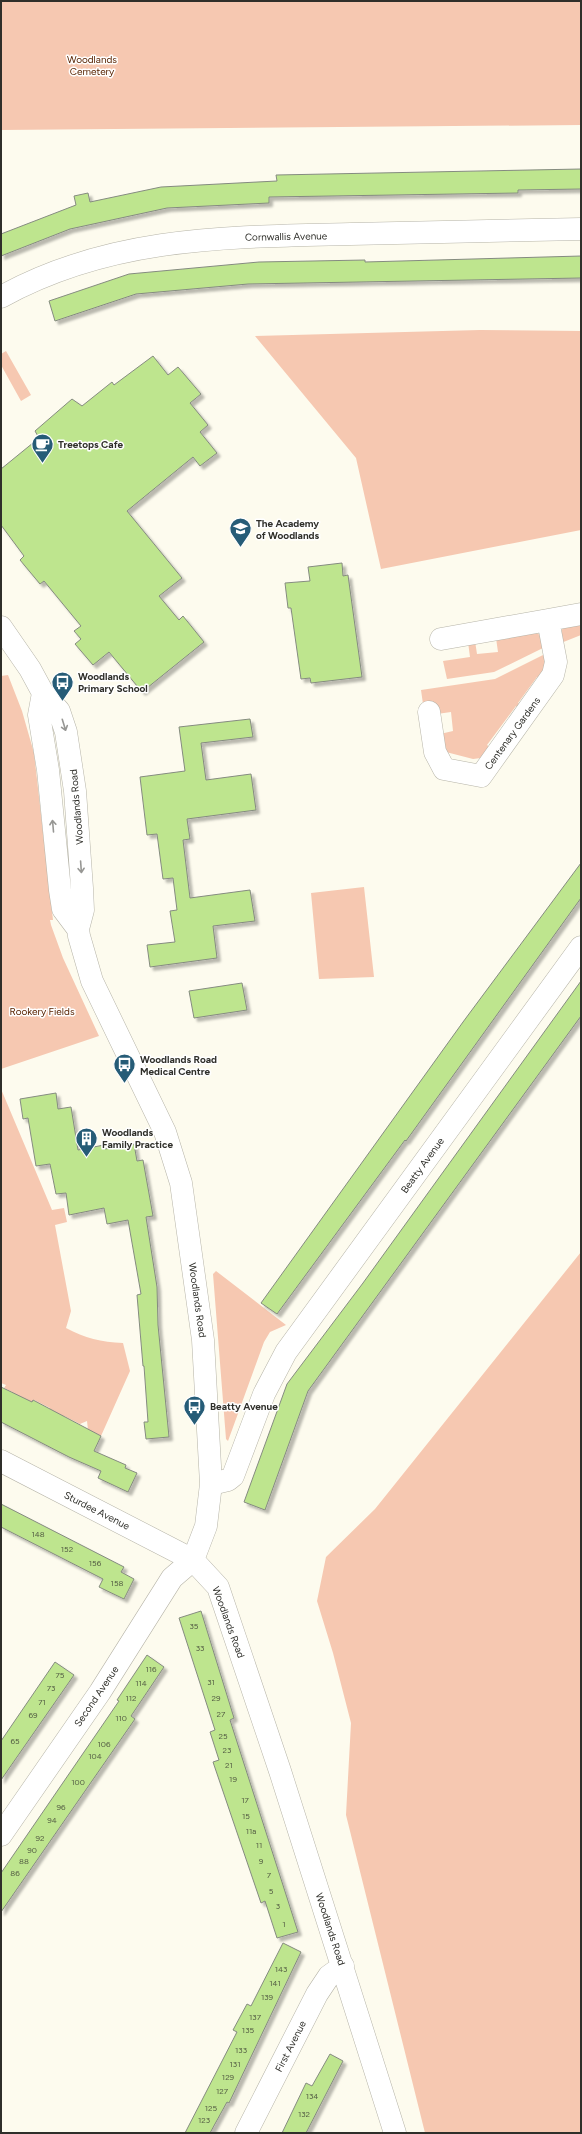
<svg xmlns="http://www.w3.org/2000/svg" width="582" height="2134" font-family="Figtree,sans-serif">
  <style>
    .green { fill: #f6c8b1 }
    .building { fill: #bee58e; stroke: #858b80; filter: url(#shadow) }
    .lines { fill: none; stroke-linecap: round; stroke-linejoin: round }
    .minor-casing { stroke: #b6b4a8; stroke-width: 23 }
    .minor { stroke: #fff; stroke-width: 22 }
    .oneway { stroke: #979794 }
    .labels { text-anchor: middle; stroke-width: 3; stroke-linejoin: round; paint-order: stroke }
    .number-label { font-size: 8px; fill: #535c43 }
    .park-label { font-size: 10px; fill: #582300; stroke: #fff }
    .street-label { font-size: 10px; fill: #2f2f2a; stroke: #fff }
    .poi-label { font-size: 10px; font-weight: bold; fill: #2f2f2a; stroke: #fff; text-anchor: start }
  </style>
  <defs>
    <filter id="shadow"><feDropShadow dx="3.5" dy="3.5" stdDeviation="1" flood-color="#0004"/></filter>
  </defs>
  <rect width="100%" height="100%" fill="#fdfbee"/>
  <path class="green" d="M1,1H581V125L1,130Z
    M480,330L581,331V530L381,569L356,458L255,336Z
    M6,351L31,395L21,401L1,365V354Z
    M581,621V635L561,643L560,633L563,628Z
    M537,633L541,636L545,647L494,672L447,679L443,661L470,657L468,642L475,641L477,654L498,652L496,638Z
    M547,653L543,681L537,677L518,703L523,707L521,710L516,706L487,745L492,749L481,758L473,759L446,752L440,734L453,731L451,712L437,714L424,711L421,690L495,679Z
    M8,675L22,711L34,753L53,920H50L51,925L63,958L99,1036L1,1069V676Z
    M364,887L374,977L319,979L311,893Z
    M1,1089L52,1210L64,1208L67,1222L55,1225L71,1311L66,1328C85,1338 101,1342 123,1343L130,1371L101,1436L88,1430L87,1421L80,1424L64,1416L60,1424L46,1416L50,1408L34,1400L30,1407L10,1398L12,1392L4,1388L6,1385L1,1383Z
    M581,1252V2133H425L346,1815L351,1723L333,1653L317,1601L326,1557L375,1509Z
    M216,1271L286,1325L270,1332L264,1342L228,1441L226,1439L213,1274Z"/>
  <path class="building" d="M581,169V189L518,190V193L269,197V203L167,208L70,229L1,256V234L76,205L74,196L88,193L90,202L161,187L277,181L276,175Z
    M581,256V278L248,284L136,294L55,321L49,301L129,274L259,262L365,260V262Z
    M153,356L168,375L178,367L201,394L190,403L208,425L200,432L217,453L200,466L193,457L127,511L182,578L159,596L179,620L183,616L204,642L142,692L109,652L93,665L75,644L81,639L74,631L81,626L44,581L40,584L20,560L24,556L1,525V469L39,438L35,431L72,399L82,406L112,382L114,385Z
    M342,563L343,576L348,575L362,677L311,683L310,678L301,679L291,608H288L285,583L310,581L308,567Z
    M250,719L253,737L201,743L206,780L251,774L256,810L187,819L190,839L183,840L190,898L250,890L255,921L213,926L217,958L150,967L147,945L175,942L170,911L177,910L173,878L163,879L157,834L147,835L140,777L185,771L179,727Z
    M581,863V898L406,1141L405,1140L277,1314L261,1303L463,1022Z
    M581,981V1016L308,1391L265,1510L244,1502L287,1384L363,1283Z
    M242,983L247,1010L194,1018L189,991Z
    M56,1093L58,1109L71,1107L78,1150L104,1145L105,1149L134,1144L137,1161L143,1160L153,1216L146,1217L157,1287L158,1325L169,1437L146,1439L144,1422H148L144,1366H143L137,1295L141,1294L128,1220L107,1224L104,1208L69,1215L66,1193L56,1194L50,1164L36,1166L28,1118L23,1119L20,1099Z
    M1,1387L32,1402L33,1400L101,1436L94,1451L126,1465L125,1468L137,1473L128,1492L98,1478L101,1471L69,1457L1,1422Z
    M1,1504L124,1567L121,1572L134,1579L124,1599L99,1587L103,1579L1,1527Z
    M201,1611L234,1718L230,1720L298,1932L277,1938L265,1901L261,1903L213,1762L219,1760L210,1732L215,1730L179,1618Z
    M147,1655L164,1667L131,1716L135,1719L1,1912V1873L119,1701L117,1700Z
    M55,1662L74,1675L1,1780V1741Z
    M283,1943L301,1952L229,2103L227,2102L210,2133H185L237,2032L233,2030L247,2004L251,2006Z
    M330,2054L343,2061L306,2133H282L306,2083L312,2086Z"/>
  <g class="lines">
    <defs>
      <path id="minor" d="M1,297C111,236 229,237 351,234C428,232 504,231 581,229
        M1,627L30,669L43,693L59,711L66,732L75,791L82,888L83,910L78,929L79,936L92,981L165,1132L181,1183L203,1340L211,1484L206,1526L193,1560L172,1578L100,1692L1,1835
        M441,639L548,620
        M43,693L39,715L48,770L60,890L63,909L78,929
        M429,712L435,752L444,769L481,776L553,675L556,662L548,620L581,614
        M1,1461L193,1560L218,1587L280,1771L395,2133
        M211,1484L228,1480L233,1476L264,1394L286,1352L581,947
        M246,2133L317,1994L329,1976L343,1966"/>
    </defs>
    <use href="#minor" class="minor-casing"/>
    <use href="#minor" class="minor"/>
  </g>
  <defs><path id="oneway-shaft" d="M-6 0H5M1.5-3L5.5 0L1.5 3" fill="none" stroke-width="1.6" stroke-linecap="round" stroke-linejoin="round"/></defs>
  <g class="oneway">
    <use href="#oneway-shaft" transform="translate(64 725) rotate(73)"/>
    <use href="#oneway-shaft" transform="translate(53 826) rotate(-95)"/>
    <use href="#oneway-shaft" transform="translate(81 867) rotate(86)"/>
  </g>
  <defs>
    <symbol id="cafe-pin" viewBox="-11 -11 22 30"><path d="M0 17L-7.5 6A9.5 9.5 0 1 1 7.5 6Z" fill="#265c77" stroke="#fff"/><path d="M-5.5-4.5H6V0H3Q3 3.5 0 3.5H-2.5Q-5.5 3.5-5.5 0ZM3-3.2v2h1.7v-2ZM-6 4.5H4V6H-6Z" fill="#fff"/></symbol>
    <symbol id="school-pin" viewBox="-11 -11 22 30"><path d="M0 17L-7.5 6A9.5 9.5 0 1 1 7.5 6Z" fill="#265c77" stroke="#fff"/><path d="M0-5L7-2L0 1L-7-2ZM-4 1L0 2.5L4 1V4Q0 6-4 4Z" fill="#fff"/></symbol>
    <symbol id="bus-pin" viewBox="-11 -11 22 30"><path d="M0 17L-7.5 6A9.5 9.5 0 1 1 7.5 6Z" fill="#265c77" stroke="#fff"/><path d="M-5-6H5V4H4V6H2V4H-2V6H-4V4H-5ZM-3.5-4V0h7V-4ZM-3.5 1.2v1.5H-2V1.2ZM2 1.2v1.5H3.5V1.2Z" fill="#fff"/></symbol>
    <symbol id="building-pin" viewBox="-11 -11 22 30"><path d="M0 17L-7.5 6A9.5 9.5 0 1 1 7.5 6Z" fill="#265c77" stroke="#fff"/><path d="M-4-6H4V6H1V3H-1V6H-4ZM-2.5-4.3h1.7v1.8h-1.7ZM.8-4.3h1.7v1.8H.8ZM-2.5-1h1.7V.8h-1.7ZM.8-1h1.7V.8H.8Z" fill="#fff"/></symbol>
  </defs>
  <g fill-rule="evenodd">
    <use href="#cafe-pin" x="30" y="432" width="25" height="34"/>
    <use href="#school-pin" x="228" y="516" width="25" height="34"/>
    <use href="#bus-pin" x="50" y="670" width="25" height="34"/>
    <use href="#bus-pin" x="112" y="1052" width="25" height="34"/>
    <use href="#building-pin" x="74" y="1126" width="25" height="34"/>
    <use href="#bus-pin" x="182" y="1394" width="25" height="34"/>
  </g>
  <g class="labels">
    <g class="number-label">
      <text x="38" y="1537">148</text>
      <text x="67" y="1552">152</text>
      <text x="95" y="1566">156</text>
      <text x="117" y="1586">158</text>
      <text x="194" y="1629">35</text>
      <text x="200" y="1651">33</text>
      <text x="151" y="1672">116</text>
      <text x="60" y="1678">75</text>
      <text x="211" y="1685">31</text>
      <text x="141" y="1686">114</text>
      <text x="51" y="1691">73</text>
      <text x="131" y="1701">112</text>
      <text x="216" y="1701">29</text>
      <text x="42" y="1705">71</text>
      <text x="221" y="1717">27</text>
      <text x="33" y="1718">69</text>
      <text x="121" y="1721">110</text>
      <text x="223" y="1739">25</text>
      <text x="15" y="1744">65</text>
      <text x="104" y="1747">106</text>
      <text x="227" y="1753">23</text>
      <text x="95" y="1759">104</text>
      <text x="229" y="1768">21</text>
      <text x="233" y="1782">19</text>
      <text x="78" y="1785">100</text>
      <text x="245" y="1803">17</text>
      <text x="61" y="1810">96</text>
      <text x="246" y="1819">15</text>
      <text x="52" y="1823">94</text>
      <text x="251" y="1834">11a</text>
      <text x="40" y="1841">92</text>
      <text x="259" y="1848">11</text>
      <text x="32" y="1853">90</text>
      <text x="24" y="1864">88</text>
      <text x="261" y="1864">9</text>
      <text x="15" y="1876">86</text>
      <text x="269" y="1878">7</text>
      <text x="271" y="1894">5</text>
      <text x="278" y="1909">3</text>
      <text x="284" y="1927">1</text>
      <text x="281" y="1972">143</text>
      <text x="275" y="1986">141</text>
      <text x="267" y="2000">139</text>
      <text x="255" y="2020">137</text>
      <text x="248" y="2033">135</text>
      <text x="241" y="2053">133</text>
      <text x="235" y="2067">131</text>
      <text x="228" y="2080">129</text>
      <text x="222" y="2094">127</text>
      <text x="312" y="2099">134</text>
      <text x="211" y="2111">125</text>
      <text x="304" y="2117">132</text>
      <text x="204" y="2123">123</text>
    </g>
    <g class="park-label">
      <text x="92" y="63">Woodlands<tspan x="92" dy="12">Cemetery</tspan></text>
      <text x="42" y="1015">Rookery Fields</text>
    </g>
    <g class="street-label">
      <text transform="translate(286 236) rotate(-1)" y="4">Cornwallis Avenue</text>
      <text transform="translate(512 733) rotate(-54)" y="4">Centenary Gardens</text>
      <text transform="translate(76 807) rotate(-95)" y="4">Woodlands Road</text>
      <text transform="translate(422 1165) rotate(-54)" y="4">Beatty Avenue</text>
      <text transform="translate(198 1300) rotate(82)" y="4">Woodlands Road</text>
      <text transform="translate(97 1510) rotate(27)" y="4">Sturdee Avenue</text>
      <text transform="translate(229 1622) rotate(70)" y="4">Woodlands Road</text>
      <text transform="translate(96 1696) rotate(-56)" y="4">Second Avenue</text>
      <text transform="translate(331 1929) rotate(72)" y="4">Woodlands Road</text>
      <text transform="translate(290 2046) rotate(-63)" y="4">First Avenue</text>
    </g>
    <g class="poi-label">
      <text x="58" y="448">Treetops Cafe</text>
      <text x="256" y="527">The Academy<tspan x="256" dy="12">of Woodlands</tspan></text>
      <text x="78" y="680">Woodlands<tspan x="78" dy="12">Primary School</tspan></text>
      <text x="140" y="1063">Woodlands Road<tspan x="140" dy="12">Medical Centre</tspan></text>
      <text x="102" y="1136">Woodlands<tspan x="102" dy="12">Family Practice</tspan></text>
      <text x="210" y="1410">Beatty Avenue</text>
    </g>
  </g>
  <rect width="582" height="2134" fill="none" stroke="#2f2f2a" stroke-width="4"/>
</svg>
